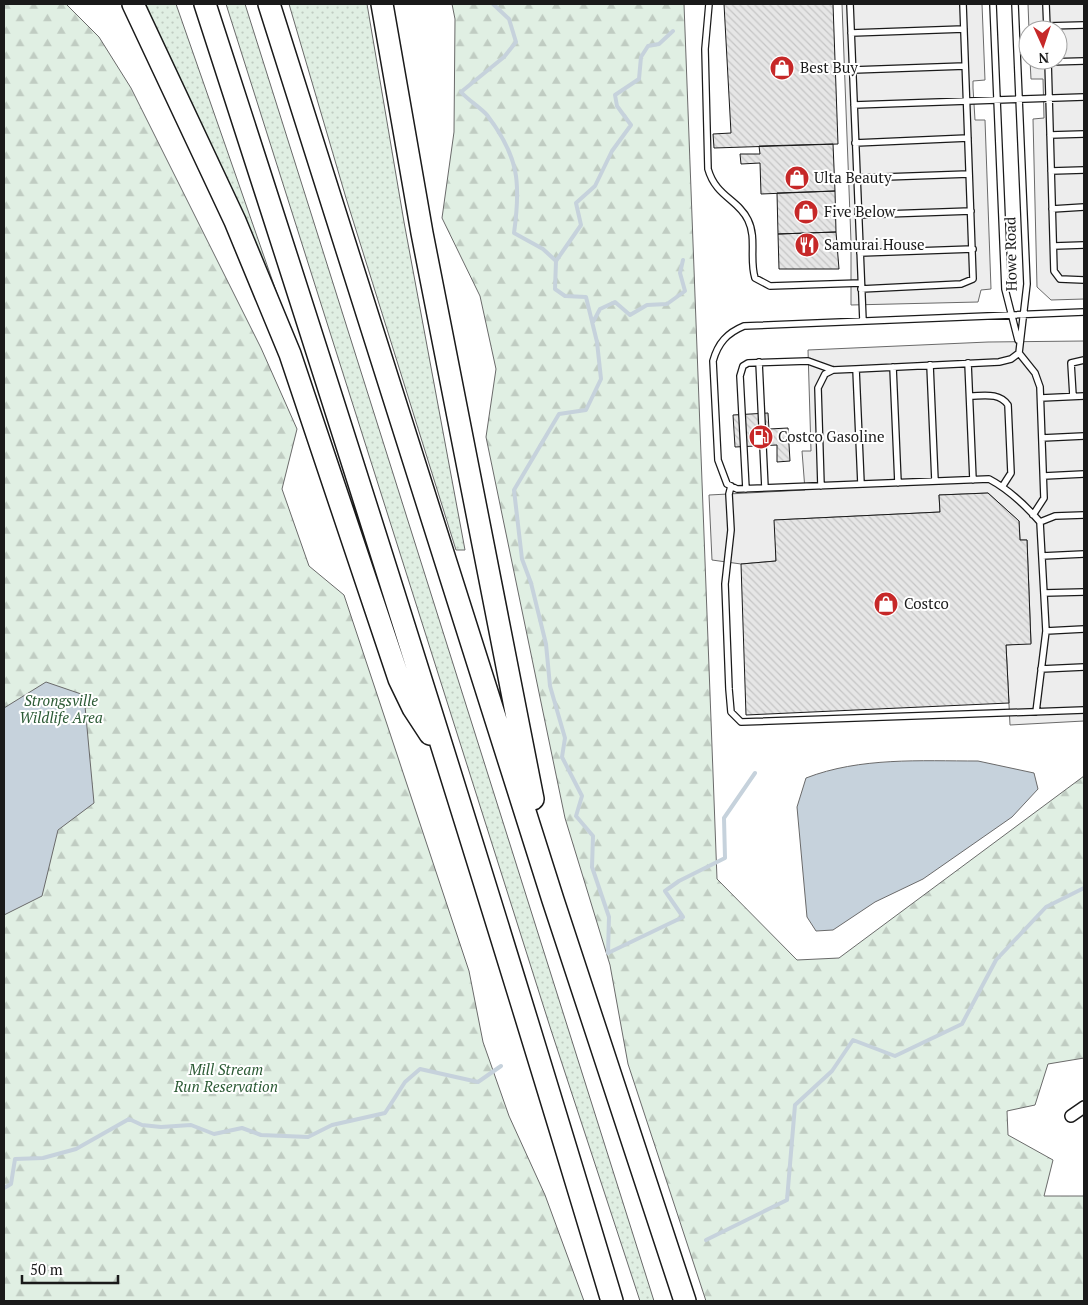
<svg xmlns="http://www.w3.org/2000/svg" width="1088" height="1305" font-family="'PT Serif',serif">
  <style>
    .grass { fill: url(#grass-dots); stroke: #6a6a6a }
    .forest { fill: url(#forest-firs); stroke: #6a6a6a }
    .parking { fill: #ededed; stroke: #6a6a6a }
    .water { fill: #c6d2dc; stroke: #6a6a6a }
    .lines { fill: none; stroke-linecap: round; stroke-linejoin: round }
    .stream { stroke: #c6d2dc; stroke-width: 4 }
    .building { fill: url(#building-back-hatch); stroke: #1a1a1a }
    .service-casing { stroke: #1a1a1a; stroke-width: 8 }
    .minor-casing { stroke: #1a1a1a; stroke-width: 14 }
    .motorway-casing { stroke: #1a1a1a; stroke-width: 24 }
    .service { stroke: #fff; stroke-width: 5.5 }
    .minor { stroke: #fff; stroke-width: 11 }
    .motorway { stroke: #fff; stroke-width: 21 }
    .labels { text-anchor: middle; stroke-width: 4; stroke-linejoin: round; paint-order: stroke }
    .poi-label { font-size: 15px; fill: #1a1a1a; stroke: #fff; text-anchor: start }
    .street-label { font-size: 15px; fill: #1a1a1a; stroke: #fff }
    .park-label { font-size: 15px; font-style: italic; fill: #2b5a34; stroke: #fff }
  </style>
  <defs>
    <pattern id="grass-dots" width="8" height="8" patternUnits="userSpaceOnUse" patternTransform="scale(1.25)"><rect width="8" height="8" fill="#e0efe3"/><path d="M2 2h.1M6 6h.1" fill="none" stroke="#c0ccc2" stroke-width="1.8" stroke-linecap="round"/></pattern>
    <pattern id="forest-firs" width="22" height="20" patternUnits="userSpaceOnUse" patternTransform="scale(1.25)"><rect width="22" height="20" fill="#e0efe3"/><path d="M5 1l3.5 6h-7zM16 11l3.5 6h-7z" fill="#c0ccc2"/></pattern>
    <pattern id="building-back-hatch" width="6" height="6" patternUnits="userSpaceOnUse" patternTransform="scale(1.25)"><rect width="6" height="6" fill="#e6e6e6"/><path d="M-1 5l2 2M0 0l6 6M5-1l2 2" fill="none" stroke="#c5c5c5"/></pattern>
  </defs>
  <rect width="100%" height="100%" fill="#fff"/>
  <path class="grass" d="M140,4H176L282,308Z
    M226,4H245L654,1301H640L551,1030Z
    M289,4H367L404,222L465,550H456L346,198Z"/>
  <path class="forest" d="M4,4H66L99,37L131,88L261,348L297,429L282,489L309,566L344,595L469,971L483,1042L509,1116L545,1195L584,1301H4Z
    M452,4H684L717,879L797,960L839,958L1084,776V1058L1048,1064L1035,1105L1007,1111L1008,1135L1053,1160L1044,1196H1084V1301H706L628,1064L610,965L565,818L486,437L496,369L480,296L442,218L454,132L455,19Z"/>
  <path class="parking" d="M842,4H982L985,80L973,81V88L975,120H985L991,289L981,290L978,302L851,305V242Z
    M1028,4H1084V299L1051,300L1037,287L1033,119L1044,118L1043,79H1031L1030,60H1058V30H1029Z
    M1084,341V721L1010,725L1006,645L1031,643L1027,540H1020L1019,521L988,493L939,495L940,512L775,520L776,561L741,564L712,560L709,495L805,490L802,451H811L808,350L988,342Z"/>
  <path class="water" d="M46,682L84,695L94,803L58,830L42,896L4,915V708Z
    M978,761L1034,773L1038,789L1012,817L923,879L875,902L833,930L816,931L807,917L797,807L806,778C860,757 921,761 978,761Z"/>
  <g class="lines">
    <path class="stream" d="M493,4L509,19L516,42L504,57L461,92C468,100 481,108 487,115C519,157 521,183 514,233L543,249L556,261L555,289L565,296L586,297L597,342L601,379L586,410L559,414L514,490L522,559L531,583L546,644L550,686L565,738L562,757L582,796L576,816L593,836L592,867L609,917L608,953L683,917L665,891L679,881L725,858L724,818L755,773
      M556,261L581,225L576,203L595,186L612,151L631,125L617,106L615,95L639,79L641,57L648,46L659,44L673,31
      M593,322L600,309L615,302L630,315L647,305L667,304L685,291L680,273L683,260
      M4,1188L11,1184L15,1159L43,1158L76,1149L129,1119L142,1125L161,1127L191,1125L214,1134L242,1128L261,1135L308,1137L332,1125L385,1113L405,1082L420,1069L478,1082L501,1066
      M706,1240L787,1200L795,1105L832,1071L853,1040L895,1056L962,1024L996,960L1046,907L1084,888"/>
  </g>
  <path class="building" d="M724,4H833L838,144L714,148L713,134L731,133Z
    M833,144L835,191L761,194L760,163L741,164L740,154H760L759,146Z
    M835,191L836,232L778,234L777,193Z
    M836,232L839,269H779L778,234Z
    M768,413L769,429L788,428L790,461L777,462V445L735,447L733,415Z
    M988,493L1019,521L1020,540H1027L1031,644L1006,645L1009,703L746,715L741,564L776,561L774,520L940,512L939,495Z"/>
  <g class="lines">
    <defs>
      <path id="service" d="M709,4L705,49L708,169C716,197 738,199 748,220C757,238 749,259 755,278L770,286L861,283
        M850,4L863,321
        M993,4L1005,289L1018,340
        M1046,4L1047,29
        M1047,26L1084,25
        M851,33L964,29
        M1048,60L1054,271L1060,279L1084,280
        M1048,62L1084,61
        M853,70L965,66
        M854,105L1084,97
        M1050,135L1084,134
        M855,143L968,138
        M1051,171L1084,170
        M857,178L969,174
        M1052,209L1084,207
        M858,215L971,211
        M1054,246L1084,245
        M860,253L973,249
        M861,289L961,284L973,279L963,4
        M1019,353L1035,373L1040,387L1044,498L1033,515
        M759,362L765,488
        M968,363L973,480
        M930,365L935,481
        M893,367L898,483
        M856,369L861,484
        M970,396C983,396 999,392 1008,405L1011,473L1002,487
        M1073,396L1071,363L1084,360
        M1041,398L1084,396
        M1042,438L1084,436
        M1044,476L1084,474
        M731,486L729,494L731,530L725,584L729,689L731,712L741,722L1084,710
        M821,486L818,388L825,374L833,370
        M746,489L740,376L743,366L748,363L808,361L833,370L856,369L999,362L1011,359L1019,353L1027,284L1015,4
        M1040,522L1055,516L1084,515
        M1042,556L1084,554
        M1044,593L1084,592
        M1046,631L1084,629
        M1041,669L1084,667
        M1036,712L1046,631L1040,522C1026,506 1008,489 989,479L737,489L727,484L718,460L713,361C718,343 727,333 744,326L1084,312"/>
      <path id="minor" d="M1071,1116L1084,1107"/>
      <path id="motorway" d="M133,4L235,221L290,354L399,679L413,708L430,734
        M205,4C345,435 482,867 612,1301
        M269,4L553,900L685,1301
        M382,4L422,233L533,799"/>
    </defs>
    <use href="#service" class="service-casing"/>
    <use href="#minor" class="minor-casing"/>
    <use href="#motorway" class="motorway-casing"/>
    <use href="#service" class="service"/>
    <use href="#minor" class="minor"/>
    <use href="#motorway" class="motorway"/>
  </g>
  <defs>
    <symbol id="shop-disc" viewBox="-11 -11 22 22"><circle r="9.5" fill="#c62828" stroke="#fff"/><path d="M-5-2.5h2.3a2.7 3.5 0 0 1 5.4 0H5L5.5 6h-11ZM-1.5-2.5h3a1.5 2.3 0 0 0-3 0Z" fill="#fff"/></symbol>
    <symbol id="restaurant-disc" viewBox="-11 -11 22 22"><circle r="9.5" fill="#c62828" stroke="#fff"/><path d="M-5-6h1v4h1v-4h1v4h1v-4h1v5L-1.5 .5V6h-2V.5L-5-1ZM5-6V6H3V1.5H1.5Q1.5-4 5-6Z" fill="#fff"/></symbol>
    <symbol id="fuel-disc" viewBox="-11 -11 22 22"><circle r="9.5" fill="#c62828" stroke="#fff"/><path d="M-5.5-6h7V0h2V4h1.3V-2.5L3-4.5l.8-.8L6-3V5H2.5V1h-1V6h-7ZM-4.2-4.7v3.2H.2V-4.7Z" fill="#fff"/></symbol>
  </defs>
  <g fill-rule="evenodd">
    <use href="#shop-disc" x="768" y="54" width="28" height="28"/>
    <use href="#shop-disc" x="783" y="164" width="28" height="28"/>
    <use href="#shop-disc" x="792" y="198" width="28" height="28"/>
    <use href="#restaurant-disc" x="793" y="231" width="28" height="28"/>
    <use href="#fuel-disc" x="747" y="423" width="28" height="28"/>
    <use href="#shop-disc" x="872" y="590" width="28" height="28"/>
  </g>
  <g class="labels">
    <g class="poi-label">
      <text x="800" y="73">Best Buy</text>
      <text x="814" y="183">Ulta Beauty</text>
      <text x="824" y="217">Five Below</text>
      <text x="824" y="250">Samurai House</text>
      <text x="778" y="442">Costco Gasoline</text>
      <text x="904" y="609">Costco</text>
    </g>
    <g class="street-label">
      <text transform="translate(1011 254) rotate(-91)" y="5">Howe Road</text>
    </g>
    <g class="park-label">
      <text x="61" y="706">Strongsville<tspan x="61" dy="17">Wildlife Area</tspan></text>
      <text x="226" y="1075">Mill Stream<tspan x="226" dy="17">Run Reservation</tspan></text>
    </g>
  </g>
  <rect width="1088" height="1305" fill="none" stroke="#1a1a1a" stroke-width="10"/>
  <g transform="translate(1043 45) rotate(177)"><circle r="24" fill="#ffffff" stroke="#a3a3a3"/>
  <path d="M0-4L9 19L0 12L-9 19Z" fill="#c62828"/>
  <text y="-8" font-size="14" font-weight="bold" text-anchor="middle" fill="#1a1a1a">N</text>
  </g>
  <path d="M22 1275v8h96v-8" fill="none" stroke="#1a1a1a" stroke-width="2.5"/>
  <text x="30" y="1275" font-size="15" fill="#1a1a1a" stroke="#ffffff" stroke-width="4" paint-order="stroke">50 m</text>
</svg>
